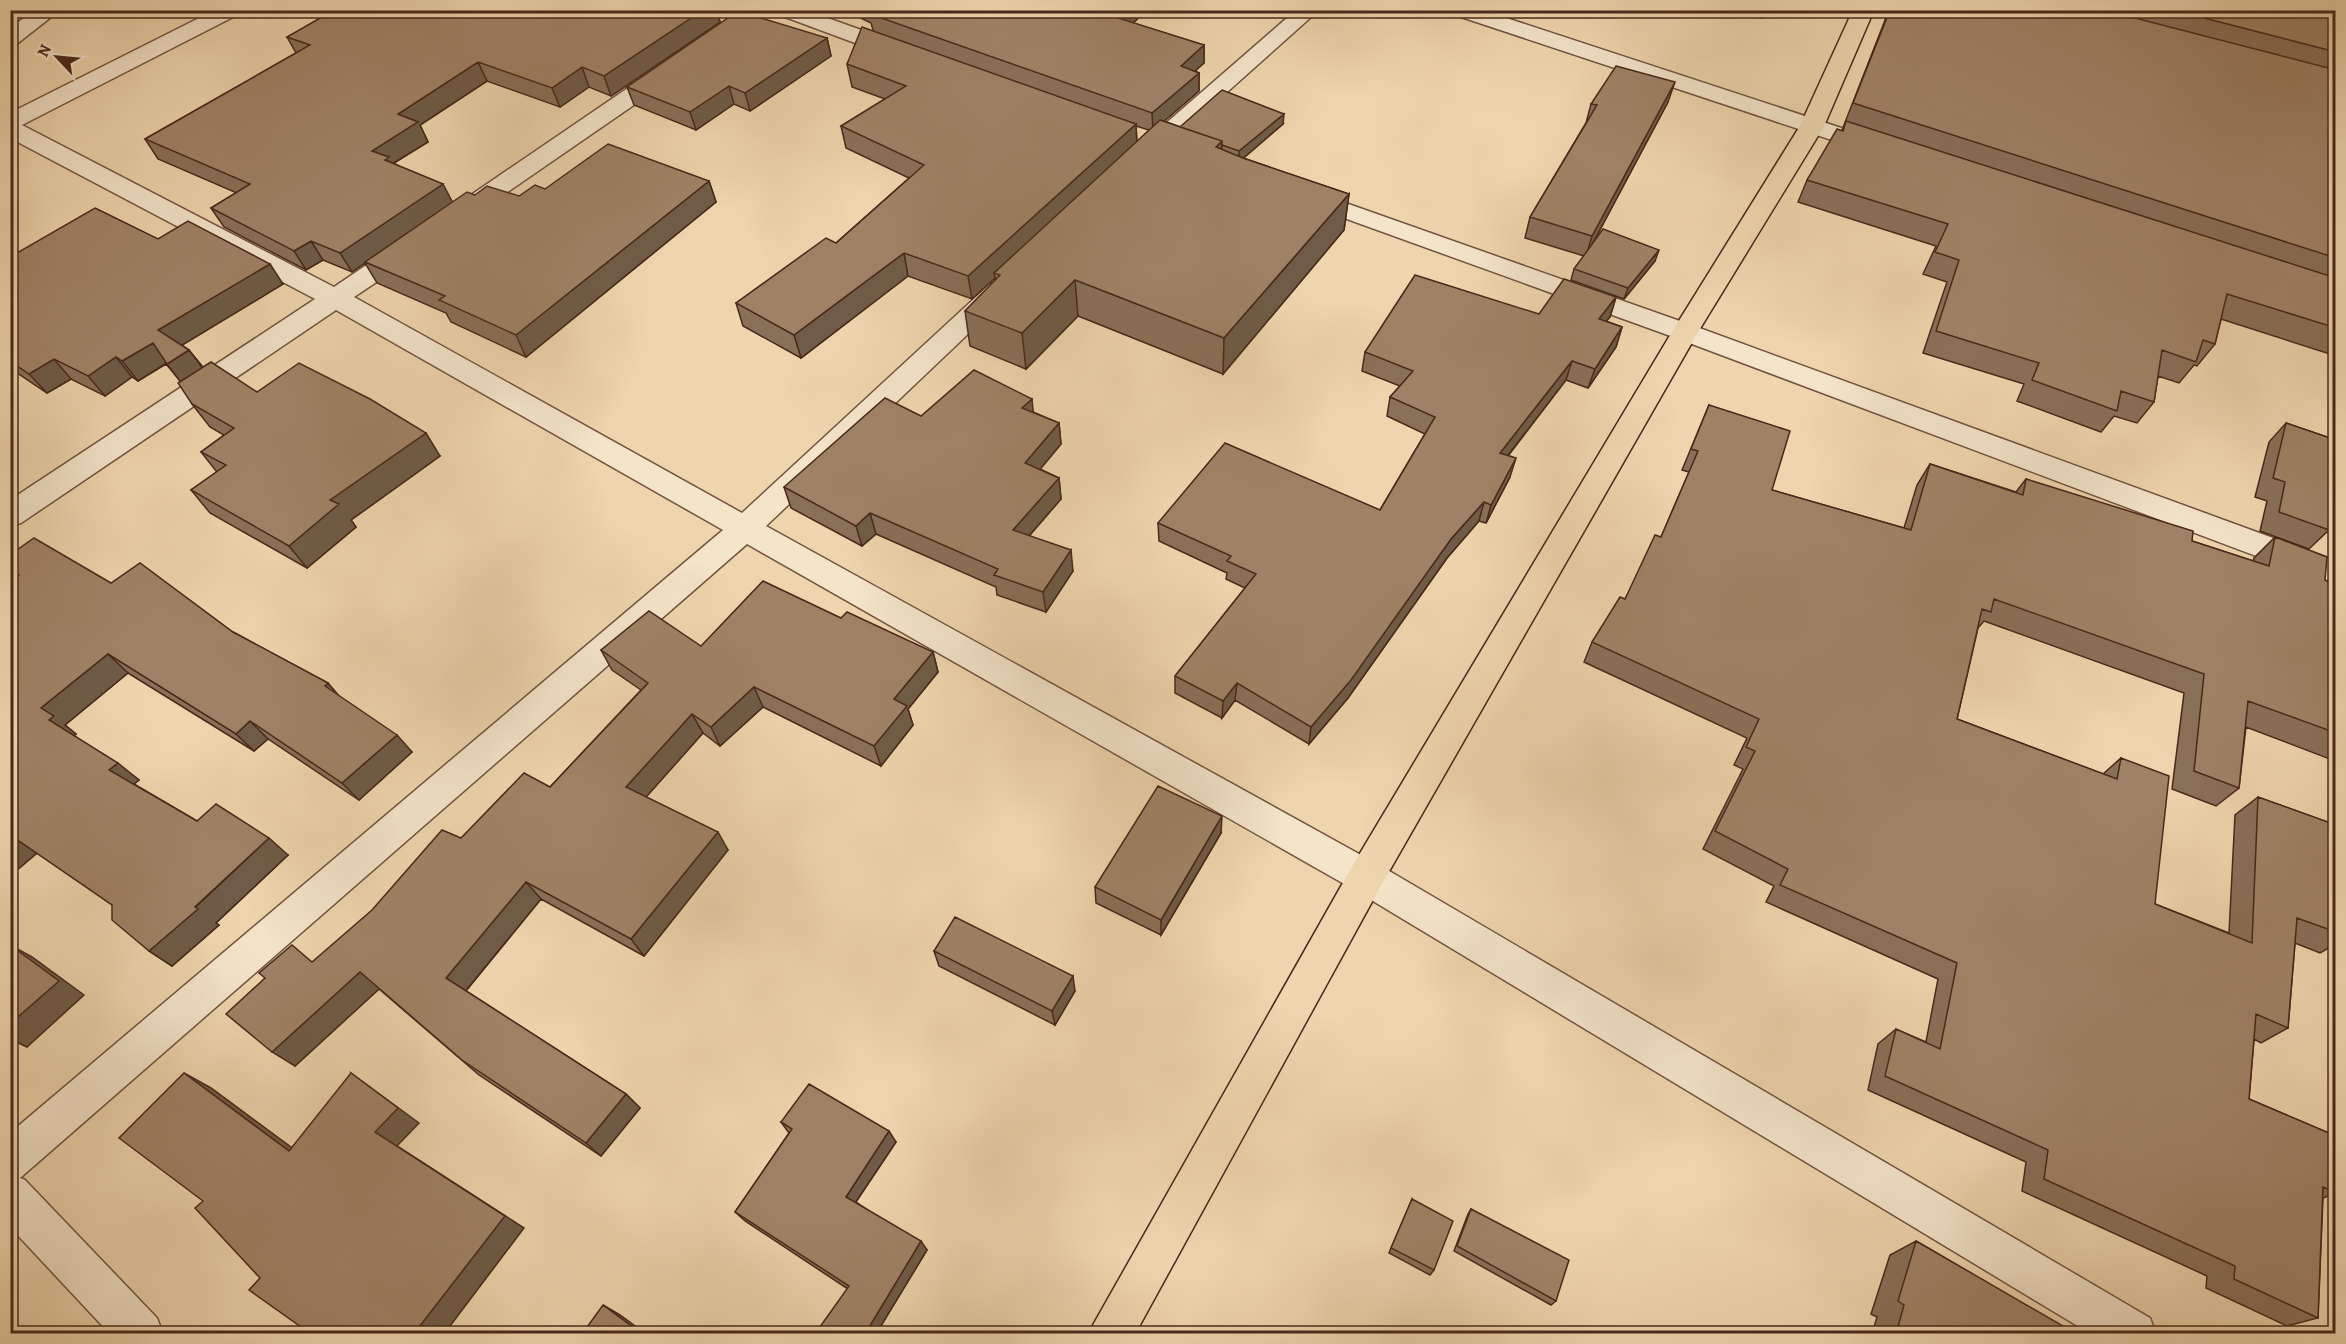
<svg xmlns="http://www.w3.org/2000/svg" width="2346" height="1344" font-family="Alegreya,serif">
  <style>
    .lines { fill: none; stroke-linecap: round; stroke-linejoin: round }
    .minor-casing { stroke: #72533f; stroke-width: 3 }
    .major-casing { stroke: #49281a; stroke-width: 3 }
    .minor { fill: #f4e4ca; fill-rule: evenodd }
    .major { fill: #eed5ad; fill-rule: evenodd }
    .wall { fill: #897058; stroke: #49281a; stroke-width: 1.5; fill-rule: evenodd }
    .shaded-wall { fill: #6f5b47; stroke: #49281a; stroke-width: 1.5 }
    .building { fill: #9f8266; stroke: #49281a; stroke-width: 1.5 }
  </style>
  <rect width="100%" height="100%" fill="#eed5ad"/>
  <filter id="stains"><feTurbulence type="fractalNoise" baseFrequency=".00333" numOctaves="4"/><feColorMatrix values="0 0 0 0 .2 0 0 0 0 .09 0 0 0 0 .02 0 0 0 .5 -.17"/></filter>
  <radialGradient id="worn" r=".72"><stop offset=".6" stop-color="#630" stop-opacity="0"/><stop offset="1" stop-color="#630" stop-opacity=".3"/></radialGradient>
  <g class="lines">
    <defs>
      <path id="minor" d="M35,10H60L18,43L10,44V28Z
        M215,10H242L239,14L22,125L334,287L399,243L408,241L417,243L421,249L417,255L354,297L742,513L990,284L999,282L1008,284L1012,290L1008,296L766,526L1379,865L2150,1318L2156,1334H2091L1353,889L747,544L20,1178L25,1180L157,1318L163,1334H110L10,1227V1133L723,530L336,310L21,523L10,526V500L315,299L10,138V113Z
        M741,10H766L721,45H705L702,40L705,35Z
        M774,10H805L909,47L912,52L909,57H893L777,14Z
        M1296,10H1319L1150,161H1134L1130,156L1134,151Z
        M1449,10H1482L1884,142L1888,147L1884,152H1868L1452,14Z
        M668,64L676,66L679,71L676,76L467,220L458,223L449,220L446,215L449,210L660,66Z
        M1306,189L1694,326L2336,561V586L1676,338L1297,201L1294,196L1297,191Z"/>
      <path id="major" d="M1853,10H1874L1824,126L1698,332L1379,889L1135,1334H1088L1353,865L1672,332L1800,126Z"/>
    </defs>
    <use href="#minor" class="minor-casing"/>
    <use href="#major" class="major-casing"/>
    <use href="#minor" class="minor"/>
    <use href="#major" class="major"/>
  </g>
  <path class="wall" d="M329,10H717L720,22L611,96L589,87L560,107L487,81L420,125L428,142L394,163L452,202L475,195L519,196L545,189L709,181L716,202L526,357L451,322L446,313L377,283L365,263L352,272L323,260L306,270L224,227L211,208L237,193L158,159L145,139L296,53L287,37L330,13Z
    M844,10H1147L1133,23L1204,45V63L1195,71L1199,73V91L1164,121L1180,127L1283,124L1243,158L1349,194L1344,230L1223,374L1078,316L1026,369L970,346L965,311L995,281V278L972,299L908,276L801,358L743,326L736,303L836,243L909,178L846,148L841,126L885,99L852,87L847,64L873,30L871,23ZM1136,126L1149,130L1137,142Z
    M1731,10H1766L1762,18Z
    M1889,10H2336V356L2221,319L2215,344L2197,366L2194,365L2179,383L2158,376L2154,402L2137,423L2114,416L2101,432L2017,401L2024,384L1923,353L1947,282L1923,274L1936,246L1798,202L1807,180L1842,130Z
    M827,38L831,56L750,111L734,104L696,130L634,105L627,87Z
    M1668,102L1593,243L1655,261L1624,299L1571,280L1574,269L1584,256L1525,238L1530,217L1586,123L1591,104Z
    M158,239L283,284L182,345L189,350L203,367L257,392L440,456L351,520L356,527L307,568L210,513L191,490L217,472L201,452L224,435L210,427L192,404L181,382L166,364L138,381L132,377L105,396L71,379L47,393L10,368V257Z
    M1616,297L1610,317L1606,321L1622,327L1616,347L1588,388L1566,380L1508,456L1510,477L1486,523L1479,521L1447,558L1348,698L1309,744L1235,700L1222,718L1175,693V676L1245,588L1226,579L1227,573L1159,541L1158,523L1380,510L1425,434L1387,416L1390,397L1400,386L1362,371L1365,352Z
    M1709,405L1772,490L1904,528L1917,485L1930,464L2016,492L2026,479L2192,541L2253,561L2254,558L2275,537L2325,580L2336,585L2335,761L2246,727L2239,788L2216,806L2172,789L2184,693L1984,621L1978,628L1957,719L2103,774L2121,758L2155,904L2229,933L2235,815L2258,797L2336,825V944L2320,953L2295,943L2288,1028L2261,1043L2254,1039L2249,1099L2336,1136V1193L2323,1198L2318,1318L2287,1326L2206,1288L2207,1276L2022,1191L2026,1162L1868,1090L1878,1044L1896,1029L1926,1042L1938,979L1766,902L1774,886L1703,849L1743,769L1734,765L1747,738L1584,662L1592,642L1625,599L1661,537L1689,472L1682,470Z
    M1033,412L1059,423L1061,444L1040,469L1059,478L1061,499L1029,536L1073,571L1046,612L997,595L996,587L876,534L862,546L791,508L784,487L921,416Z
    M2286,423L2336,440V526L2329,524V530L2309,549L2260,531L2267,501L2255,497L2269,442Z
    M10,555L111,583L233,632L328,683L339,696L412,752L359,800L268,739L254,751L128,673L65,725L76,734L74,736L139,780L134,784L197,821L288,855L216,923L219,925L172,966L149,951L112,905L37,853L10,876V581L15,578L10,574Z
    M841,618L933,652L938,672L908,709L913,725L881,766L763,707L720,746L703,733L646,797L728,850L644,956L541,899L466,991L626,1094L640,1108L601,1156L479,1075L379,989L295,1066L265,978L313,962L461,838L550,787L641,690L612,670L601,650L701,646Z
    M1221,833L1161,935L1096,903L1095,887Z
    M934,951L1075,991L1055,1025L939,966Z
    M781,1122L896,1142L856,1202L927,1250L876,1334H815L848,1289L745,1221L735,1212L789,1133Z
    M1412,1199L1434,1270L1430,1275L1389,1253Z
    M1471,1209L1556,1301L1551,1305L1454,1251L1468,1214Z
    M1916,1241L2075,1334H1872L1877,1317L1871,1314L1890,1255Z"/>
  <path class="shaded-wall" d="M703,10H717L720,22L611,96L604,76Z
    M1126,10H1147L1119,36L1118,18Z
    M827,38L831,56L750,111L745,93Z
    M1204,45V63L1181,84V66Z
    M478,62L487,81L420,125L428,142L392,164L372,151L398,114Z
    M582,67L589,87L560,107L552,88Z
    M1199,73V91L1153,131L1152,113Z
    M1675,82L1668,102L1586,256L1592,236Z
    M729,86L734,104L696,130L690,112Z
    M1284,114L1283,124L1239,162V151Z
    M1136,124L1137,147L994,273L995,278L972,299L968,276Z
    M1222,141L1221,177L1216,147Z
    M709,181L716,202L526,357L516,335Z
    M443,184L453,203L352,272L340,253Z
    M1349,194L1344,230L1223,374L1224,338Z
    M311,241L323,260L306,270L294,251Z
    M1659,250L1655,261L1624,299L1628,288Z
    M904,253L908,276L801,358L794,335Z
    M270,264L283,284L174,350L158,330Z
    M1075,280L1078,316L1026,369L1022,333Z
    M1616,297L1610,317L1592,338L1599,319Z
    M1622,327L1616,347L1588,388L1595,369Z
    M153,343L168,362L138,381L122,361Z
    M189,350L204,370L182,384L167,364Z
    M116,357L132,377L105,396L88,376Z
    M54,359L71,379L47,393L29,374Z
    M1572,361L1566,380L1495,472L1500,453Z
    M1032,399L1034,420L1022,408Z
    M1059,423L1061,444L1028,484L1025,463Z
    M426,433L440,456L351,520L356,527L307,568L289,546L330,500Z
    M1516,458L1510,477L1486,523L1491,505Z
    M1059,478L1061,499L1016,551L1013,530Z
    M1484,502L1479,521L1447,558L1348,698L1309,744L1311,727L1451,539Z
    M870,513L876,534L862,546L856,526Z
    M1071,550L1073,571L1046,612L1043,592Z
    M933,652L938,672L908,709L913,725L881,766L874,746L894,699Z
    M108,654L128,673L65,725L76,734L71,738L49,720L41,708Z
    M328,683L344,702L325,686Z
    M1237,683L1235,700L1222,718L1223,701Z
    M754,687L763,707L720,746L711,727Z
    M692,714L703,733L638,806L626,787Z
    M250,721L268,739L254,751L236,734Z
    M397,735L412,752L359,800L342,783Z
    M118,763L139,780L130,787L109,770Z
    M1222,816L1221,833L1161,935V920Z
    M718,832L728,850L644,956L631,939Z
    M13,837L37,853L10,876V839Z
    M269,838L288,855L216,923L219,925L172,966L149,951Z
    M526,882L541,899L463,994L446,978Z
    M10,945L32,957L84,995L27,1047L10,1039Z
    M360,972L380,988L295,1066L272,1052Z
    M1073,976L1075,991L1055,1025L1052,1011Z
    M184,1073L211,1088L314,1164L289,1151Z
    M351,1073L419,1123L397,1146L524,1228L444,1334H421L416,1331L375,1132Z
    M626,1094L640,1108L601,1156L586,1143Z
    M889,1131L896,1142L853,1206L846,1197Z
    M921,1241L927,1250L876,1334H865Z
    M603,1305L620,1315L646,1334H642Z"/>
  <path class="building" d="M334,10H703L604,76L582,67L552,88L478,62L398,114L418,122L372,151L389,157L385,160L443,184L340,253L311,241L294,251L211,208L250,184L145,139L310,45L287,37Z
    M871,10H1126L1118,18L1204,45L1181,66L1199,73L1152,113L870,14Z
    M1890,10H2104L2336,70V258L1853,103Z
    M2173,10H2336V52Z
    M738,11L827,38L745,93L729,86L690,112L627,87Z
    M862,27L1136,124L968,276L904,253L794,335L736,303L826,238L836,243L924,165L841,126L906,86L847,64Z
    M1616,66L1675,82L1592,236L1530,217L1597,105L1591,104Z
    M1222,90L1284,114L1239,151L1222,145V141L1180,127Z
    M1160,120L1222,141L1216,147L1243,158L1349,194L1224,338L1075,280L1022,333L965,311L1000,275L994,273Z
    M1846,121L2336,278V328L2227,294L2215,344L2203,340L2196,362L2162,350L2154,402L2121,391L2117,411L2032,380L2039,363L1936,331L1959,260L1935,252L1948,224L1807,180L1837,129L1843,131Z
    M608,144L709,181L516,335L439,300L445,296L365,262L467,192L475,195L487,186L519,196L535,185L545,189Z
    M95,208L158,239L188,221L270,264L158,330L189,350L167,364L153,343L122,361L116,357L88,376L54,359L29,374L10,361V257Z
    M1603,229L1659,250L1628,288L1574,269Z
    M1415,275L1539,314L1564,279L1616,297L1599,319L1622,327L1595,369L1572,361L1500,453L1516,458L1491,505L1484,502L1451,539L1351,680L1311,727L1237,683L1223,701L1175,676L1256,574L1227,561L1231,556L1158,523L1225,443L1380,510L1435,417L1390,397L1413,371L1365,352Z
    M211,362L257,392L299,363L370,399L426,433L330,500L339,504L289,546L191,490L226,465L201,452L234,428L192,404L178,383Z
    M974,370L1032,399L1022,408L1059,423L1025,463L1059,478L1013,530L1071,550L1043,592L994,575L998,569L870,513L856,526L784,487L885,398L921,416Z
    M1709,405L1790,431L1772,490L1911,530L1930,464L2023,495L2026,479L2193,531L2192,541L2269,566L2275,537L2327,557L2325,580L2336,585V733L2248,701L2239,788L2194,771L2204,674L1994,599L1991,612L1982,609L1957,719L2117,779L2121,758L2169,776L2155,904L2252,943L2258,797L2336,825V932L2297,918L2288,1028L2256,1014L2249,1099L2336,1136V1193L2323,1187L2318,1318L2234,1279L2235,1266L2044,1179L2048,1150L1885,1076L1896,1029L1940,1049L1957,963L1780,885L1788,869L1715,831L1755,751L1746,747L1759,719L1592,642L1620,597L1625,599L1655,535L1661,537L1698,451L1691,449Z
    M2286,423L2336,440V501L2332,499L2329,530L2279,512L2285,482L2273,478Z
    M34,538L111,583L140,563L233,632L328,683L325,686L397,735L342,783L250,721L236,734L108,654L41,708L54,716L49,720L118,763L109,770L197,821L216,804L269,838L195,907L198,909L149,951L112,920V905L13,837L10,839V581L19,575L10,570V555Z
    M763,581L841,618L847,612L933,652L894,699L907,706L874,746L754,687L711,727L692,714L626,787L718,832L631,939L526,882L446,978L626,1094L586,1143L462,1060L360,972L272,1052L226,1014L265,978L259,973L292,945L312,962L372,910L442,830L461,838L524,773L550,787L648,683L601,650L649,611L701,646Z
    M1158,786L1222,816L1161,920L1095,887Z
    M955,917L1073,976L1052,1011L934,951Z
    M10,945L59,981L10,1024Z
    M184,1073L289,1151L351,1073L398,1108L375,1132L505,1216L416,1331L421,1334H311L249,1290L260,1278L195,1208L203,1201L119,1138Z
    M809,1084L889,1131L846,1197L921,1241L865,1334H815L849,1286L735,1212L792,1129L781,1122Z
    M1412,1199L1453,1221L1434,1270L1391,1248Z
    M1471,1209L1569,1260L1556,1301L1457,1246Z
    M1916,1241L2075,1333V1334H1896L1904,1305L1898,1301Z
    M603,1305L642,1334H582Z"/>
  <rect width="2346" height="1344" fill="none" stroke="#eed5ad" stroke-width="36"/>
  <rect x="12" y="12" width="2322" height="1320" fill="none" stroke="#49281a" stroke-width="3"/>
  <rect x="18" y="18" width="2310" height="1308" fill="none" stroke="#49281a" stroke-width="1.5"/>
  <g transform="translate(57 57) rotate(296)" stroke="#f4e4ca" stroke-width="4.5" paint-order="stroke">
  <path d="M0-4.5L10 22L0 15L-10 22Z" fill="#49281a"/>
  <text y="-9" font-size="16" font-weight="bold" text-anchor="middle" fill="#49281a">N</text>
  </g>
  <rect width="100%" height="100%" filter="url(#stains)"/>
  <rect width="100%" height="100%" fill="url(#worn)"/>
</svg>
